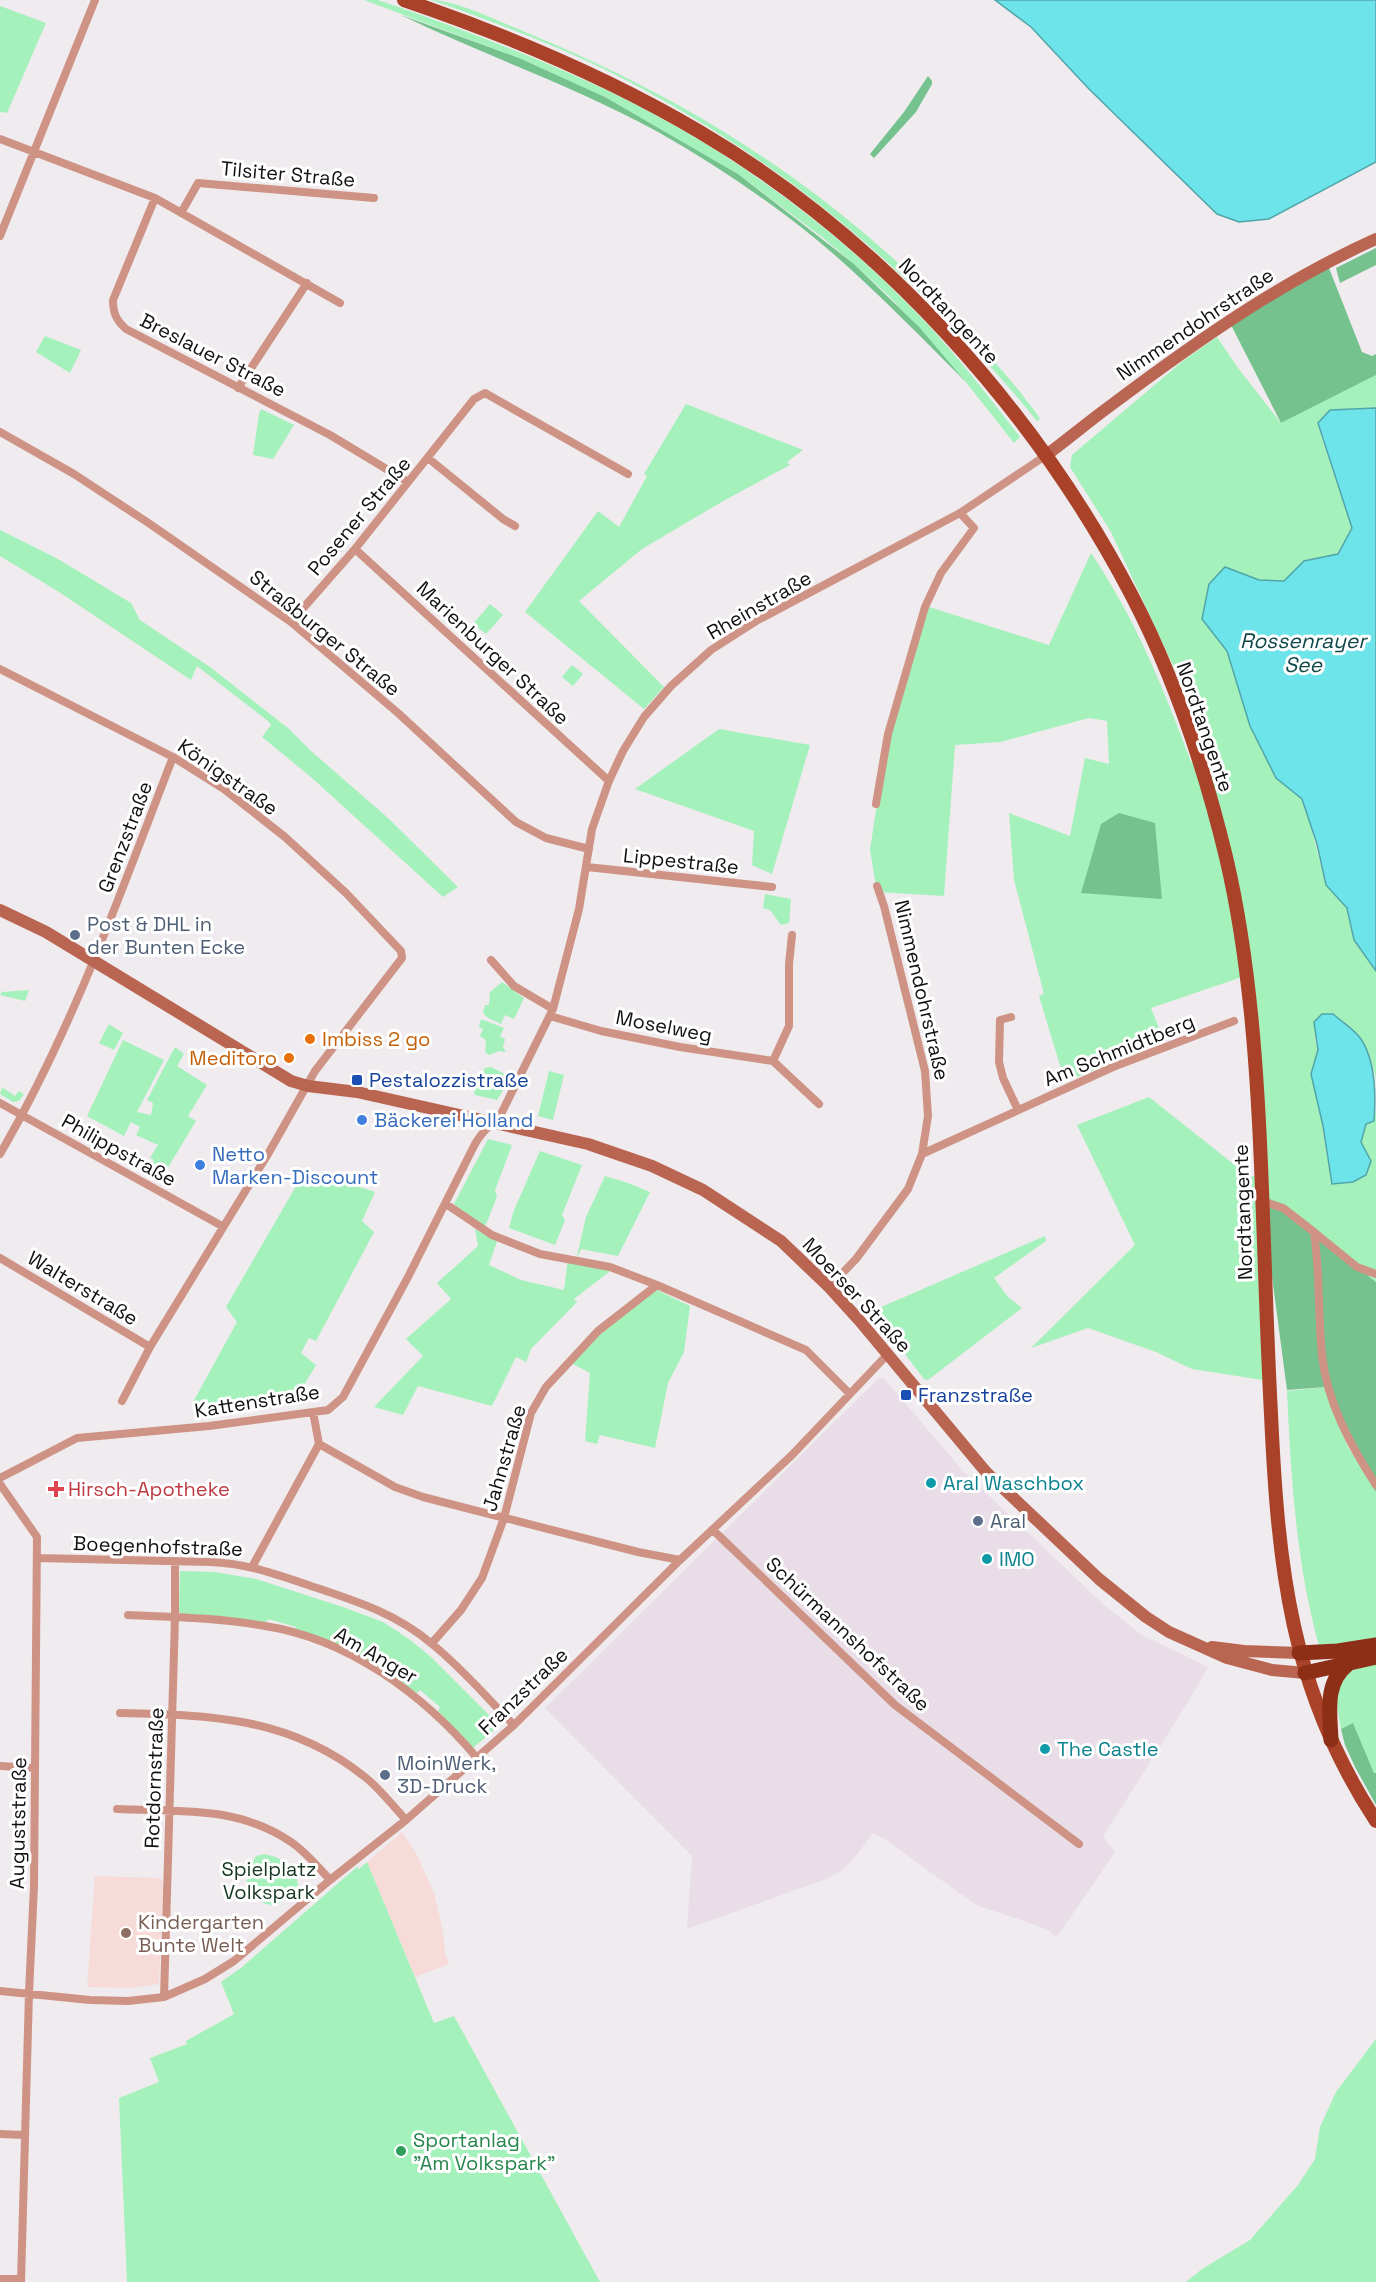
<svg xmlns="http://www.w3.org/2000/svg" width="1376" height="2282" font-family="'Space Grotesk',sans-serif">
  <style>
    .built { fill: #e9dee7 }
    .education { fill: #f6dbd9 }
    .green { fill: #a5f1bc }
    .forest { fill: #75c28e }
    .water { fill: #6ce4ea; stroke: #51a5a9; stroke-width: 1.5 }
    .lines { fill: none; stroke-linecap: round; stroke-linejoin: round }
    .street { stroke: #ce9384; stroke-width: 8 }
    .secondary { stroke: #ba6551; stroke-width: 12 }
    .primary { stroke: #a94228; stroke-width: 14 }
    .highway { stroke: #8d2e16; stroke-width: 15 }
    .service-dot { fill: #5c6f8a; stroke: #fff; stroke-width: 2 }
    .food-dot { fill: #e8710a; stroke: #fff; stroke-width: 2 }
    .transit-dot { fill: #1a4fb4; stroke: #fff; stroke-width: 2 }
    .shop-dot { fill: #3f7fe0; stroke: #fff; stroke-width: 2 }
    .culture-dot { fill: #0f9aa8; stroke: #fff; stroke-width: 2 }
    .health-dot { fill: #e0444e; stroke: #fff; stroke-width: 2 }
    .education-dot { fill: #8d6e63; stroke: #fff; stroke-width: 2 }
    .leisure-dot { fill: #2e9e5b; stroke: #fff; stroke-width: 2 }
    .labels { text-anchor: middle; stroke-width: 6; stroke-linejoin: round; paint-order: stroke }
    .street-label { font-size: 20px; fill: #121112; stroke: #fff }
    .service-label { font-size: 20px; fill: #4e5e75; stroke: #fff; text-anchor: start }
    .food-label { font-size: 20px; fill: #c56008; stroke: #fff; text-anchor: start }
    .transit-label { font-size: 20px; fill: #164399; stroke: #fff; text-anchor: start }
    .shop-label { font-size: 20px; fill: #366cbe; stroke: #fff; text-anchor: start }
    .culture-label { font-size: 20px; fill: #0d838f; stroke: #fff; text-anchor: start }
    .health-label { font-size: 20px; fill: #be3a42; stroke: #fff; text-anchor: start }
    .park-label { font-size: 20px; fill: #153621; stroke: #fff }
    .education-label { font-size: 20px; fill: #785e54; stroke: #fff; text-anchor: start }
    .leisure-label { font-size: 20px; fill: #27864d; stroke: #fff; text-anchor: start }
    .water-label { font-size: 21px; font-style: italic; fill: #104749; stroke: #fff }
  </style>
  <rect width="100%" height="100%" fill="#efebee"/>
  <path class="built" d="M883,1377L962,1470L1104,1605L1142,1635L1208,1667L1196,1689L1103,1837L1115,1852L1057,1937L1046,1929L1024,1921L976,1905L883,1838L873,1833L852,1861L840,1872L826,1879L687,1929L692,1856L545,1708L877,1380Z"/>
  <path class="education" d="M402,1832L417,1855L434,1893L443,1932L445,1952L449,1964L415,1977L367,1862Z
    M95,1876L159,1878L163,1882L159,1984L132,1988L87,1987Z"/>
  <path class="green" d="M364,0H378C454,26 529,54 602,88C715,141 821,216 909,305C950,346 985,392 1020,437L1014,443L965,381L890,297L854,264L822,237L738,174L605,97L519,58Z
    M431,0C456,0 500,22 525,32C696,102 837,193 964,328C984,350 1003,371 1021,393C1027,402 1035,410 1040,419L1037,421C914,271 779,156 604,69C548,42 489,20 431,0Z
    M0,6L46,23L7,113L0,112Z
    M45,336L81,350L70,373L36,352Z
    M1217,337L1238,368L1281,423L1376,375V408L1330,410L1323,420L1321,435L1352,528L1338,554L1304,561L1284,581L1259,580L1224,567L1203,621L1227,651L1250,726L1304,800L1326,885L1347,908L1354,940L1376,971V1083L1375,1074L1361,1039L1333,1014L1315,1039L1318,1050L1311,1074L1320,1112L1332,1184L1371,1160L1361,1142L1366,1124L1374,1121L1376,1111V1282L1314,1232L1264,1202L1269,1381L1192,1369L1156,1352L1088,1328L1031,1348L1135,1245L1077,1125L1149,1097L1246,1174L1262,1179L1245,976L1151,1008L1164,1041L1065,1082L1039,996L1044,994L1014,880L1009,813L1070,836L1085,758L1109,764L1107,721L1089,718L1000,742L955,745L944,896L877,892L870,850L886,742L926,606L1049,645L1091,553C1135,618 1164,689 1191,762H1200L1224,846L1208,759L1183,687L1111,532L1070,467L1072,455L1184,360Z
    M686,404L803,450L787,462L790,465L725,500L642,549L579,601L664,687L644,709L525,612L598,511L619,527L647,476L644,474Z
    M261,409L294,425L273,459L253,455L259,414Z
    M0,530L58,559L131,603L140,620L210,667L288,728L310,750L388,818L458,887L443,897L312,778L262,737L271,725L268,721L197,666L191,680L59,592L0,556Z
    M490,604L503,615L486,634L473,624Z
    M572,665L583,674L573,686L562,677Z
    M719,729L810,745L772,874L752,865L754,831L635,789Z
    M765,894L791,899L789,923L781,925L770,910L763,908Z
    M502,982L524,998L514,1019L505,1015L501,1024L488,1018L483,1013L485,1005H489L490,992Z
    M29,990L25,1001L0,995L2,992Z
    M481,1019L504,1028L500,1036L505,1039L503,1047L506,1052L499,1051L489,1055L485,1052L486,1040L480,1036L483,1029L479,1027Z
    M109,1024L123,1033L114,1050L99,1043Z
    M123,1040L164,1060L137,1112L151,1115L153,1103L147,1100L175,1047L184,1054L177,1066L207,1085L188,1116L196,1121L164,1174L169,1176L167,1182L155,1175L159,1168L156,1166L151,1173L148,1171L154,1160L150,1158L158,1145L136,1135L140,1127L131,1122L124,1136L87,1116Z
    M491,1067L509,1076L510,1079L497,1100L475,1095L474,1093L485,1068Z
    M549,1071L564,1075L553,1120L538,1116Z
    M2,1087L15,1096L19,1091L24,1094L19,1101L13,1102L0,1094Z
    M488,1139L512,1145L495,1190L497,1197L484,1229L454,1204Z
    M540,1151L582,1165L562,1215L565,1220L555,1245L509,1228L514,1210Z
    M322,1175L375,1192L362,1221L374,1232L316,1341L309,1338L301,1353L316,1365L295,1400L192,1404L237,1322L226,1307L299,1181Z
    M605,1176L628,1183L650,1192L618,1256L581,1249L576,1260L614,1268L574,1299L577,1302L531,1349L526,1362L516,1357L492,1406L418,1386L403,1415L374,1407L423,1356L406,1339L451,1299L437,1283L478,1246L475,1229L497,1241L489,1265L521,1280L564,1290L568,1259L576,1260L586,1217Z
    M1045,1236L1046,1241L994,1278L1008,1297L1022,1308L928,1380L924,1379L872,1311Z
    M653,1288L690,1306L684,1352L668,1383L655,1448L600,1435L597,1444L585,1441L590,1373L569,1362Z
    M1325,1387L1334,1415L1348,1447L1376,1492V1641L1320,1649C1296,1565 1291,1478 1287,1391Z
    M180,1571L215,1572L256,1579L343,1607L383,1622L409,1639L430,1656L494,1720V1730L473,1748L438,1711L440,1707L420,1690L417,1693L388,1673L295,1630L296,1627L268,1619L266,1623L183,1616L179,1611Z
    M1376,1663V1773H1374L1353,1723L1341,1729L1336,1701L1337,1691L1348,1673L1354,1669Z
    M264,1854C282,1857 299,1868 298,1888L276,1906C240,1900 242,1883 256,1856Z
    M367,1862L434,2023L454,2016L600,2282H127L119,2098L159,2082L150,2058L187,2044L186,2041L234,2014L221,1982L242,1967L358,1866V1870Z
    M1376,2039V2282H1186L1202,2269L1250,2240L1298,2185L1315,2159L1320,2127L1336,2092Z"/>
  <path class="forest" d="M401,15L519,58L605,97L738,174L854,264L920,328L965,381C923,339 881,296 837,257C782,209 721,168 658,132C575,86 485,56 401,15Z
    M928,76L932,81V84L916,112L874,158L870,154L904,112Z
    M1376,248V265L1340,283L1336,268Z
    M1327,263L1362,352L1372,356L1376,354V375L1281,423L1229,321Z
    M1119,813L1155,823L1162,899L1081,893L1101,824Z
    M1262,1201L1283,1208L1376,1282V1492C1353,1456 1338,1428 1325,1387L1287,1390Z
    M1353,1723L1374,1773H1376V1805L1355,1767L1345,1745L1341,1729Z"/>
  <path class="water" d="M995,0H1376V162L1269,219L1239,222L1217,214L1089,89L1031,27Z
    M1376,408V971L1354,940L1347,908L1326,885L1317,844L1302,799L1276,778L1250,726L1227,651L1202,619L1209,584L1225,567L1259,580L1284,581L1304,561L1338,554L1352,528L1318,423L1330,410Z
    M1322,1014H1333C1342,1022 1355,1030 1361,1039C1376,1062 1376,1095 1374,1121L1366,1124L1361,1142L1371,1161L1366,1175L1353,1182L1332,1184L1323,1126L1311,1074L1318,1050L1314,1022Z"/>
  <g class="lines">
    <path class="street" d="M0,139L155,198L340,303
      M155,198L113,300C113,313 116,320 126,329L330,435L408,482
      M181,213L198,183L374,198
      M0,236L95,0
      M238,388L307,283
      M0,432L74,474L150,524L291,622L398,713L516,822L546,838L589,849
      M428,458L503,519L515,526
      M355,549L609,781
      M291,622L355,549L474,399L485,393L628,474
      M0,669L173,757L224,789L285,837L346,893L401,951L402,958L315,1071L268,1154L150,1347L122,1401
      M876,804L888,734L925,607L941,573L974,528L960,513
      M587,867L772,887
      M491,960L514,986L553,1009
      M550,1016L601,1031L680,1047L773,1061L819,1104
      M1011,1017L1000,1020L999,1062L1003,1078L1018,1110
      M773,1061L789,1026V964L792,935
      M0,1103L222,1226
      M0,1154C73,1029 121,891 173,757
      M922,1154L1113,1067L1234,1021
      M1262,1201L1283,1208L1314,1232C1320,1273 1318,1314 1322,1355C1327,1403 1351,1446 1376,1485
      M446,1204L492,1235L540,1254L610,1267L657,1285
      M1314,1232L1357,1267L1376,1274
      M0,1258L150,1347
      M829,1287L856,1259L908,1189L922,1154L928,1116L925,1071L884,906L877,886
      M319,1444L395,1487L423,1497L638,1552L680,1560
      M0,1478L77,1438L209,1426L328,1410L343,1397L408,1277L475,1144C482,1131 493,1123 502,1112L553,1009L579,909L592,829L609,781L623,751L644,717L671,686L711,650L758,620L960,513L1045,456
      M0,1484L37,1537L34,1886L29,1993L21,2282
      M713,1530L895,1705L1079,1844
      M37,1558L210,1562C245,1563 276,1574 308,1585C353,1600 396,1613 432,1644C462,1668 487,1698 514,1725
      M252,1567L319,1444L313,1412
      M128,1615C174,1617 220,1618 265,1626C349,1639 424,1695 477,1758
      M432,1643L461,1610L482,1578L504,1518L531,1413L546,1387L598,1331L657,1285L806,1350L850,1394
      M120,1713C211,1715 290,1717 365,1777C380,1789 393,1806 406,1820
      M0,1766L35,1768
      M117,1809C178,1812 237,1805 291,1842C306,1852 318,1867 330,1880
      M0,1991L90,2000L128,2001L164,1997L205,1979L234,1961L330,1880L406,1820L514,1725L680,1560L792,1455L887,1355
      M164,1997L175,1617V1561
      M0,2134L24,2135
      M0,2279H21"/>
    <path class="secondary" d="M1045,456C1067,440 1088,422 1110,406C1194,343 1280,282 1376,239
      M0,910L46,932L291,1081L308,1086L357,1092L588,1144L652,1166L703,1190L781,1241L829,1287L859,1320L986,1472L1099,1579L1146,1617L1169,1632L1227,1658L1272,1670L1305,1673
      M1212,1647L1244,1651L1299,1653"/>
    <path class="primary" d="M404,0C507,35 607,77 700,132C880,238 1034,409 1131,594C1174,676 1204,766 1226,857C1251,963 1258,1082 1262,1190C1265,1265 1267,1340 1271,1414C1278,1566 1290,1690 1376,1821"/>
    <path class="highway" d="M1299,1653L1338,1651L1376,1645
      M1305,1673L1376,1657
      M1331,1740C1330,1712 1324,1683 1348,1664"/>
  </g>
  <g class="service-dot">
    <circle cx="75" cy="935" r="6"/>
    <circle cx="978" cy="1521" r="6"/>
    <circle cx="385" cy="1775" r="6"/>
  </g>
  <g class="food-dot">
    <circle cx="310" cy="1039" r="6"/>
    <circle cx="289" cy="1058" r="6"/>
  </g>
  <g class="transit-dot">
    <rect x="351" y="1074" width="12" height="12" rx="3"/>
    <rect x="900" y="1389" width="12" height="12" rx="3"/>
  </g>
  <g class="shop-dot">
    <circle cx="362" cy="1120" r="6"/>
    <circle cx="200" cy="1165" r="6"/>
  </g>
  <g class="culture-dot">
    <circle cx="931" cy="1483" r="6"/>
    <circle cx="987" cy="1559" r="6"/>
    <circle cx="1045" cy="1749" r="6"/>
  </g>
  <path class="health-dot" d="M53 1480h6v6h6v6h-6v6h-6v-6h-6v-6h6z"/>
  <circle class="education-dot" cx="126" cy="1933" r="6"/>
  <circle class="leisure-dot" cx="401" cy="2151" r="6"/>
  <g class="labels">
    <g class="street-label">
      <text transform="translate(288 174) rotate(5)" y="7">Tilsiter Straße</text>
      <text transform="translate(949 311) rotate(47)" y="7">Nordtangente</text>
      <text transform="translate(1195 324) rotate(-34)" y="7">Nimmendohrstraße</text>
      <text transform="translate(213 355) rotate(27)" y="7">Breslauer Straße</text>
      <text transform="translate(359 516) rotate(-50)" y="7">Posener Straße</text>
      <text transform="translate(759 605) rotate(-30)" y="7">Rheinstraße</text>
      <text transform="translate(325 633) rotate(39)" y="7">Straßburger Straße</text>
      <text transform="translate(493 653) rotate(43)" y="7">Marienburger Straße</text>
      <text transform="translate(1205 727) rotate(71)" y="7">Nordtangente</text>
      <text transform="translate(228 777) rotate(35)" y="7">Königstraße</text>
      <text transform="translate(125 837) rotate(-69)" y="7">Grenzstraße</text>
      <text transform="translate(681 861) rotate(6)" y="7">Lippestraße</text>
      <text transform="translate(922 990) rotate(77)" y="7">Nimmendohrstraße</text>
      <text transform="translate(664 1026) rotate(11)" y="7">Moselweg</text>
      <text transform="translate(1119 1050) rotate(-22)" y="7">Am Schmidtberg</text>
      <text transform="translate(119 1150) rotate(29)" y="7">Philippstraße</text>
      <text transform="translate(1243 1212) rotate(-92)" y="7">Nordtangente</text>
      <text transform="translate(83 1288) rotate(31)" y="7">Walterstraße</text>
      <text transform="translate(857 1295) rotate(47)" y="7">Moerser Straße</text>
      <text transform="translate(257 1401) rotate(-9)" y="7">Kattenstraße</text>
      <text transform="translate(504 1458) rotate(-74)" y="7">Jahnstraße</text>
      <text transform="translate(158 1546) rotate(2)" y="7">Boegenhofstraße</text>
      <text transform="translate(848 1634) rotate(43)" y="7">Schürmannshofstraße</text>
      <text transform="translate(376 1655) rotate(30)" y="7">Am Anger</text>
      <text transform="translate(523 1691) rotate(-44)" y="7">Franzstraße</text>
      <text transform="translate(154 1778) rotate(-88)" y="7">Rotdornstraße</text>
      <text transform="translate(18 1823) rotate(-89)" y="7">Auguststraße</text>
    </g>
    <g class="service-label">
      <text x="87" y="931">Post &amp; DHL in<tspan x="87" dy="23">der Bunten Ecke</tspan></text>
      <text x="990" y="1528">Aral</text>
      <text x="397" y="1770">MoinWerk,<tspan x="397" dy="23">3D-Druck</tspan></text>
    </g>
    <g class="food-label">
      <text x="322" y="1046">Imbiss 2 go</text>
      <text x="277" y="1065" text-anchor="end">Meditoro</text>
    </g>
    <g class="transit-label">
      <text x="369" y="1087">Pestalozzistraße</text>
      <text x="918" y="1402">Franzstraße</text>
    </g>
    <g class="shop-label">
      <text x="374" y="1127">Bäckerei Holland</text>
      <text x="212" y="1161">Netto<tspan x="212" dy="23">Marken-Discount</tspan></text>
    </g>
    <g class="culture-label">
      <text x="943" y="1490">Aral Waschbox</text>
      <text x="999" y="1566">IMO</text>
      <text x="1057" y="1756">The Castle</text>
    </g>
    <g class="health-label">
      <text x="68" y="1496">Hirsch-Apotheke</text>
    </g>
    <g class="park-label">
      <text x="269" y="1876">Spielplatz<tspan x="269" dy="23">Volkspark</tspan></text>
    </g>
    <g class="education-label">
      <text x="138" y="1929">Kindergarten<tspan x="138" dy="23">Bunte Welt</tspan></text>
    </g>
    <g class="leisure-label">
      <text x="413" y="2147">Sportanlag<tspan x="413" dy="23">"Am Volkspark"</tspan></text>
    </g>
    <g class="water-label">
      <text x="1303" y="648">Rossenrayer<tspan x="1303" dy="24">See</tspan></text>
    </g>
  </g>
</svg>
